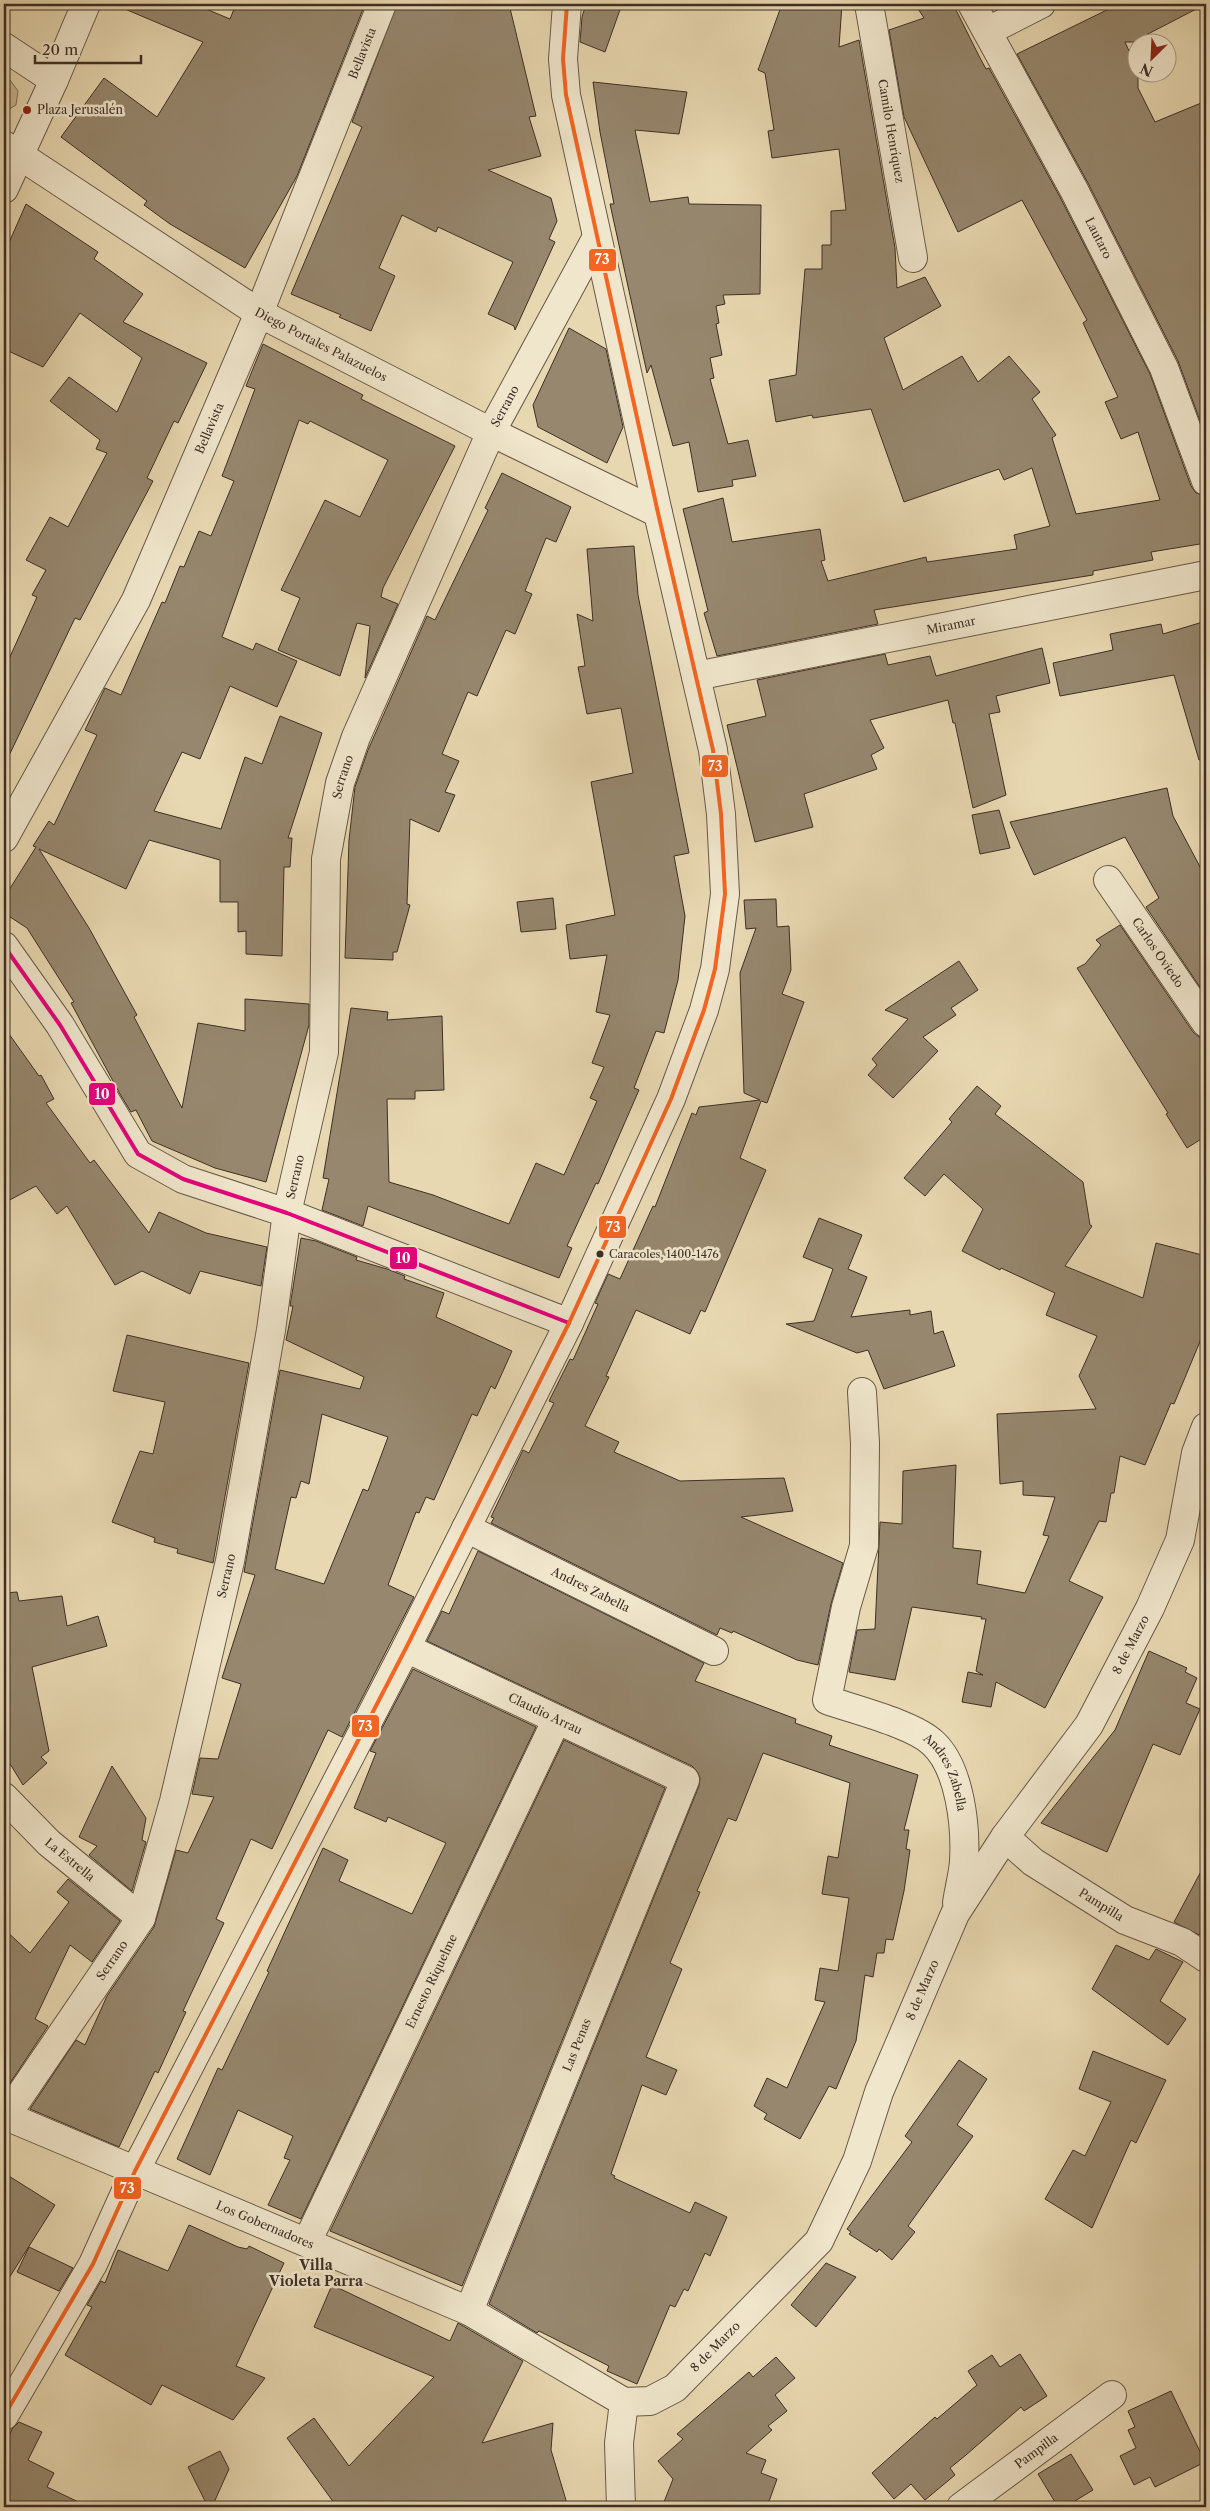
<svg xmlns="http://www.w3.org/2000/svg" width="1210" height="2511" font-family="'Libre Caslon Text',serif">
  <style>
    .green { fill: #cbbb99; stroke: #847560 }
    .building { fill: #96876e; stroke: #3e2f26; fill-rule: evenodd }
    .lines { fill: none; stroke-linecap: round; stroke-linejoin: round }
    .street-casing { stroke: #685949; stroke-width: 30 }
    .street { stroke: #f0e6cc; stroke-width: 28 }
    .bus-1-casing { stroke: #f0e6cc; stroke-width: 8 }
    .bus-2-casing { stroke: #f0e6cc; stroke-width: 8 }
    .bus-1 { stroke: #e5007d; stroke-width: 4 }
    .bus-2 { stroke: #f26522; stroke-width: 4 }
    .poi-dot { fill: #8f2418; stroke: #f0e6cc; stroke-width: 2 }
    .bus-dot { fill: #3e2f26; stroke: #f0e6cc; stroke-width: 2 }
    .labels { text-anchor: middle; stroke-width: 5; stroke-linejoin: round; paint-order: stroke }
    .bus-label { font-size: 11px; fill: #3e2f26; stroke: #f0e6cc; text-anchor: start }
    .street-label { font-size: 12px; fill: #3e2f26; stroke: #f0e6cc }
    .poi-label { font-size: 12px; fill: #3e2f26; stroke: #f0e6cc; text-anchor: start }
    .neighbourhood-label { font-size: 14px; font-weight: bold; fill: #3e2f26; stroke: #f0e6cc }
    .line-badge { stroke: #f0e6cc; stroke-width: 2 }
    .badge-label { font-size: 14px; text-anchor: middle; font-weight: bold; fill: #fff }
  </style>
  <rect width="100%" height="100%" fill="#e8d8b1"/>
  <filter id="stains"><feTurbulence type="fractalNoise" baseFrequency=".004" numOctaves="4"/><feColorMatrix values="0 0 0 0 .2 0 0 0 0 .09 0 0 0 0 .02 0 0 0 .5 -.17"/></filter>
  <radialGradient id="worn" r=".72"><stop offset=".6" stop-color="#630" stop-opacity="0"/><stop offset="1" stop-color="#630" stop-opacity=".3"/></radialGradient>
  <path class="green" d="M4,75L10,80L18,91L16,105L4,112Z"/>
  <path class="building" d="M113,4H194L230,19L236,4H365L297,176L245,268L170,224L144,205L147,201L61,137L104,78L157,117L203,42Z
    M397,4H509L536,116L529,117L541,156L488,170L551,198L557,221L549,239L555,242L515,330L514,326L488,314L513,262L438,227L436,232L402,215L379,268L395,276L371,331L339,317L341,315L291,294L362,127L352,122Z
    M586,4H622L605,52L580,42L582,17Z
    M782,4H842L839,47L859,40L895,248L897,288L925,277L941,306L884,338L903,390L962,356L978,382L1009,356L1040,392L1032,399L1056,435L1052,438L1076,514L1160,500L1138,432L1121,439L1105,402L1118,397L1083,323L1087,320L1022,200L958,232L904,117L889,30L924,18L915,4H953L980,58L986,69L989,68L1060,197L1150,374L1191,486L1196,493L1206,496V543L1151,552L1153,560L1093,571V575L874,610L878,624L717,656L704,613L708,611L683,509L723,498L732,542L820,529L825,560L821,561L828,581L926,557L927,562L1017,549L1014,535L1050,526L1032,468L1004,480L999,469L904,502L871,409L813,418L812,415L776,422L769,380L796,375L805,269H822V245H831V211L846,210L839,149L772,158L768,131L774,130L765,73L758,70Z
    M1119,4H1206L1146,35L1150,42H1125L1138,71V88L1155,122L1206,101V437L1178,361L1088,183L1017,54Z
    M593,82L687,92L679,134L635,130L650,202L688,197L689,204L761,205L760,294L723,295L725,304L716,306L719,323L716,324L722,355L710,358L714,378L710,379L728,444L748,440L756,476L732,480L733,486L698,492L689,442L673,446L651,365L647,373L610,204H614L600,132Z
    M26,204L98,252L94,259L143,294L123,322L207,363L178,423L174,421L147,478L153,481L80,620L75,618L4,766V670L37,597L32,595L46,570L26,560L50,517L68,527L107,453L96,449L100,440L50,401L69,377L117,412L142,358L80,313L43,367L4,349V254Z
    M569,328L606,349L623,427L607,463L538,427L533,405Z
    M263,344L363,395L361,399L455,446L383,588L381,597L398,604L365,678L370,626L357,623L340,676L278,650L300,598L281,590L325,500L360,517L388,460L310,421L308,424L299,420L222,637L253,650L256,643L297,661L277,707L230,686L200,759L182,752L154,811L221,829L245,757L262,764L280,716L322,733L288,838H292L290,867H284L282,956L246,954V931L238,932V902H220V860L149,840L126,889L39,849L89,928L137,1015L134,1017L182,1108L198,1023L245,1031V999L309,1004V1025L266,1182L215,1168L152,1141L136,1110L131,1112L120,1094L71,1003L74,1002L27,928L4,913V898L36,847L33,846L49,821L54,825L97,735L85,730L105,688L121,695L162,602L165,603L180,566L184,567L199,531L211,536L234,481L222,476L255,389L246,386Z
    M502,473L571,507L556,542L546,538L525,591L532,594L515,634L506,630L477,696L468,692L442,754L459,761L445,792L455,795L439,832L410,819L407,904L410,905L397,952H393V960L345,958L349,840L355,787L368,750L427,616L435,620L488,510L485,508Z
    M634,546L638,595L689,853L674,856L685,916L678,980L664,1033L656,1031L634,1088L639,1090L598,1184L596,1183L567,1246L572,1248L559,1278L368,1206L363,1226L322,1210L329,1179L323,1178L351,1008L388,1012L387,1020L442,1016L444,1090L415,1091V1099H387L389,1182L433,1195L509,1224L536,1163L564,1175L597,1101L590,1098L604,1067L592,1063L610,1015L596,1012L607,955L570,959L566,925L615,915L591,782L633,773L621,708L587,714L578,667L585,666L577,614L593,621L587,549Z
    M1206,621V759L1199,760L1174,675L1060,696L1053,663L1113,650L1110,634L1161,624L1163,634Z
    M1042,648L1050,683L996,696L1000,712L989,714L1006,795L973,808L955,723H953L948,700L870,720L884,748L871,755L877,769L804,794L813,827L755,842L727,725L766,716L757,680L885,654L888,665L930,656L936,676Z
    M1167,788L1173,816L1206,878V996L1146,907L1159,898L1125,837L1034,875L1010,822Z
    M999,810L1010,848L980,854L972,815Z
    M553,898L556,929L521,932L517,902Z
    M776,899L777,927L789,926L791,970L782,994L804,1002L767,1103L761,1101L740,1158L766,1170L705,1312L701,1310L690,1334L636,1310L606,1376L609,1377L585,1426L619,1442L614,1452L680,1481L784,1478L793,1511L741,1517L843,1563L831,1604L818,1665L797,1660L733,1631L732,1633L720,1628L717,1635L491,1523L494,1518L491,1517L523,1450L529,1453L554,1403L549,1401L570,1359L573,1360L598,1304L595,1303L608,1274L620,1279L653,1206L655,1207L692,1113L696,1115L699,1107L760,1100L744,1093L740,973L756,928L746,929L744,900Z
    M1120,925L1193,1032L1199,1037L1206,1038V1136L1187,1148L1166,1114L1168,1113L1077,968L1085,964L1101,945L1096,940Z
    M959,961L978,990L951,1008L956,1015L923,1037L938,1051L893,1098L868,1075L877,1065L872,1059L908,1019L885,1010Z
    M4,1027L39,1076L41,1075L54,1099L46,1103L90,1163L94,1160L149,1233L159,1212L206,1233L267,1247L261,1286L200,1271L190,1294L142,1271L115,1285L67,1206L57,1214L36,1186L4,1203Z
    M977,1086L1001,1106L995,1114L1083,1182L1090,1225L1092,1226L1065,1266L1143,1298L1156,1243L1206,1256V1327L1174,1404L1171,1403L1145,1465L1120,1456L1114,1493H1111L1106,1522L1099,1521L1069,1581L1103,1597L1045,1708L996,1682L991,1707L962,1702L968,1672L983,1675L976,1671L986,1619H981L982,1617L912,1607L895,1680L849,1672L857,1630L875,1629L880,1522L902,1524L903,1471L956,1465L953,1548L981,1551L977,1584L1025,1593L1049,1536L1043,1535L1055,1497L1023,1495V1481L1000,1484L997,1414L1096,1409L1079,1376L1097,1336L1046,1315L1055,1293L1001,1268L1000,1270L962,1251L983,1209L944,1174L925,1196L904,1178L952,1122L949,1119Z
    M819,1218L862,1235L848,1269L867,1277L851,1317L910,1310V1315L931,1311L934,1334L943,1331L955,1366L884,1389L868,1350L857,1353L786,1324L814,1321L833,1269L803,1257Z
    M301,1238L316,1241L357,1257L356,1260L387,1269L405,1276L404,1279L444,1293L436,1317L512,1351L495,1389L491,1386L477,1416L472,1414L434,1500L426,1497L419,1513L416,1512L388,1585L414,1597L342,1737L328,1730L272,1849L251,1839L216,1919L224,1923L183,2011L186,2012L158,2073L155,2071L119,2147L30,2109L76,2040L85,2045L107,1996L154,1927L176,1850L188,1853L214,1797L192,1794L200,1758L218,1759L241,1684L222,1678L255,1575L244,1572L280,1370L360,1389L364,1377L286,1340L293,1306H290ZM322,1414L388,1437L368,1491L363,1489L324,1584L275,1569L291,1497L296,1498L301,1481L309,1484Z
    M127,1335L249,1363L213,1563L177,1553L178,1549L154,1542L155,1538L112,1522L140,1451L153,1454L165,1402L113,1391Z
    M478,1551L704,1663L695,1681L796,1719L795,1723L832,1736L829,1745L918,1775L904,1830H909L906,1849L910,1850L904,1891L893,1940L886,1939L884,1953H877L873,1977L865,1975L856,2041L836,2089L829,2086L800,2139L764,2119L767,2114L754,2106L767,2078L787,2088L825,2002L815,2000L820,1968L838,1971L849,1898L822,1894L828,1856L838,1858L850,1783L763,1753L736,1821L728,1818L697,1891L700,1892L670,1963L682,1969L646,2057L677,2070L666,2095L642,2085L611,2174L615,2176L614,2178L690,2213L695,2202L727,2217L710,2256L705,2253L688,2291L684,2289L675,2307L670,2305L637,2384L607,2371L609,2366L539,2331L537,2333L489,2304L699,1786L700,1778L697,1771L692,1766L427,1641L442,1611L449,1614Z
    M17,1592L19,1601L62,1596L67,1626L98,1616L107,1646L32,1667L49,1751L41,1757L47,1763L23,1785L4,1754V1593Z
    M1149,1651L1187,1668L1185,1672L1197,1678L1186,1703L1200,1709L1180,1755L1153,1744L1107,1852L1041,1823L1115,1730Z
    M413,1669L536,1727L301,2219L268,2205L290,2160L284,2158L293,2136L238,2110L210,2175L177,2159L218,2068L222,2070L269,1972L267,1971L323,1848L348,1860L339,1881L412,1914L446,1843L388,1817L386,1822L354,1808L376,1753L370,1751Z
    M564,1740L665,1788L462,2286L330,2231Z
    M112,1766L146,1818L142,1840L146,1842L132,1891L89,1855L97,1846L79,1837Z
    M1206,1862V1923L1199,1935L1174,1922Z
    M68,1879L120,1921L92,1962L70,1945L35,2019L48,2026L4,2092V1929L30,1953L69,1902L57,1892Z
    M1116,1945L1149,1960L1156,1949L1183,1962L1160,2001L1186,2019L1168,2045L1092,1989Z
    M1093,2051L1166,2080L1136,2143L1131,2140L1092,2228L1045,2199L1073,2150L1085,2156L1111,2102L1079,2089Z
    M959,2060L987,2079L957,2125L973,2136L908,2226L915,2232L892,2260L879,2249L877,2252L849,2234L851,2232L847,2229L912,2142L905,2136Z
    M4,2173L55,2205L4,2286Z
    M189,2225L238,2247L247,2249L249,2246L284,2263L236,2366L265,2378L233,2420L162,2385L151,2405L65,2355L92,2307L87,2305L101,2281L105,2283L118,2250L168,2271Z
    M29,2247L73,2268L59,2291L17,2272Z
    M826,2263L856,2277L816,2327L791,2305Z
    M332,2285L450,2341L458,2323L523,2361L482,2443L553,2423L551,2450L568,2507H337L287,2438L314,2418L349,2466L434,2377L314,2327Z
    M1020,2354L1047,2396L1024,2411L1021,2407L966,2455L950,2468L955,2475L925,2500L911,2484L894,2499L872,2473L935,2417L937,2419L977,2385L968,2371L992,2355L1000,2367Z
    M776,2357L795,2378L775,2395L787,2411L768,2426L772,2430L746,2453L766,2460L761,2473L777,2479L767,2507H662L673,2479L658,2461L683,2439L677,2434L749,2372L753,2377Z
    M1171,2391L1205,2462L1155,2487L1150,2477L1134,2485L1120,2456L1136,2448L1128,2430L1135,2427L1128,2411Z
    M19,2422L42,2432L28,2460L54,2473L47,2487L89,2507H4V2448L12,2429Z
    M220,2451L229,2469L212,2507H208L188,2467Z
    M1071,2454L1093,2490L1065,2507H1058L1038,2474Z"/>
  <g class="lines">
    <defs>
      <g id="street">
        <path id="s1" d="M869,4L913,258"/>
        <path id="s2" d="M972,4L1074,190L1164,368L1206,481"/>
        <path d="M988,31L1041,4"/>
        <path d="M4,47L54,80"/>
        <path id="s3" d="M4,145L259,313L491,432L658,513"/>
        <path d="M4,189L54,80L86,4"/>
        <path id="s4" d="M696,676L1206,575"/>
        <path id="s5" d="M4,838L136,600L259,313L382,4"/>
        <path id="s6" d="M1108,880L1206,1023"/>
        <path d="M4,946L60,1025L138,1154L183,1179L287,1213L569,1323"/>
        <path id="s7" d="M862,1392L865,1443L864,1546L846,1607L827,1700C855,1710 913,1724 933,1743C960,1768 966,1826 964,1861C963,1875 959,1889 957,1903"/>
        <path id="s8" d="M466,1528L714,1651"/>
        <path id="s9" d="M406,1648L685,1780L469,2311"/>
        <path id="s10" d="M4,1797L49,1843L141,1918"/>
        <path id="s11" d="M1005,1837L1033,1862L1125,1920L1182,1942L1206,1958"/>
        <path id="s12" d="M6,2116L469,2311L624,2402L650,2401L675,2388L819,2241L857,2161L879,2092L955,1914L1005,1837L1089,1725L1150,1608L1180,1540L1196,1453L1206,1427"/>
        <path id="s13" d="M4,2119L141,1918L174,1801L230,1561L271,1330L287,1213L324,1052L326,859L340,783L356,737L491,432L597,237"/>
        <path id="s14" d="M307,2242L556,1721"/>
        <path d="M4,2416L93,2264L135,2171L406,1648L569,1323L671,1099L704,1010L715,969L725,894L721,814L713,750L658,513L566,95L563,59L567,4"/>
        <path d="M621,2507L619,2443L624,2402"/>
        <path id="s15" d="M961,2507L1112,2395"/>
      </g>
    </defs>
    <use href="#street" class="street-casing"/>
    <use href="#street" class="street"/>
    <defs>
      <path id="bus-1" d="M4,946L60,1025L138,1154L183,1179L287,1213L569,1323"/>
      <path id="bus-2" d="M4,2416L93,2264L135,2171L406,1648L569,1323L671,1099L704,1010L715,969L725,894L721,814L713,750L658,513L566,95L563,59L567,4"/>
    </defs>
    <use href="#bus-1" class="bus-1-casing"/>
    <use href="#bus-2" class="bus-2-casing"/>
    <use href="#bus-1" class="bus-1"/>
    <use href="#bus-2" class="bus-2"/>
  </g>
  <circle class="poi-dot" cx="27" cy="110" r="5"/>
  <circle class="bus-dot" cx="600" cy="1254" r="4.5"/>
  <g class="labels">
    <g class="bus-label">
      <text x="609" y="1258">Caracoles, 1400-1476</text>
    </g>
    <g class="street-label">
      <text dy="4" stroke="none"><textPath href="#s5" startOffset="864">Bellavista</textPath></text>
      <text dy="4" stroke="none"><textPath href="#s1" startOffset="129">Camilo Henríquez</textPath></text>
      <text dy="4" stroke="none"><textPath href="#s2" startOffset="266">Lautaro</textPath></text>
      <text dy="4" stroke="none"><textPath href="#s3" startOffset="375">Diego Portales Palazuelos</textPath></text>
      <text dy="4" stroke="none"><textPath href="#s13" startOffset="1811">Serrano</textPath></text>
      <text dy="4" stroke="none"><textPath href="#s5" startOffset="459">Bellavista</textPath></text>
      <text dy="4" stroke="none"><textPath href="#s4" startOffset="260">Miramar</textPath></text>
      <text dy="4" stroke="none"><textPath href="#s13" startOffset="1406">Serrano</textPath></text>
      <text dy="4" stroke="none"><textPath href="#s6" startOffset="88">Carlos Oviedo</textPath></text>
      <text dy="4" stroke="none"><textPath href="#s13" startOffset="1001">Serrano</textPath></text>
      <text dy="4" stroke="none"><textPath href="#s13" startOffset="596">Serrano</textPath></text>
      <text dy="4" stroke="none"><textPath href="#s8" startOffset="139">Andres Zabella</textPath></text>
      <text dy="4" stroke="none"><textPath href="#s12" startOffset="1619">8 de Marzo</textPath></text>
      <text dy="4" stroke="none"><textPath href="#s9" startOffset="154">Claudio Arrau</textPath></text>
      <text dy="4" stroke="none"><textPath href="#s7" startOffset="460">Andres Zabella</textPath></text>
      <text dy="4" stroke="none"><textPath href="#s10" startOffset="91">La Estrella</textPath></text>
      <text dy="4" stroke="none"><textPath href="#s11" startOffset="118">Pampilla</textPath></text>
      <text dy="4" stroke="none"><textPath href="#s13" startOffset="192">Serrano</textPath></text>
      <text dy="4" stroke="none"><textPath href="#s14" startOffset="289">Ernesto Riquelme</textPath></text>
      <text dy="4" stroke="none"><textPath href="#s12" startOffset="1214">8 de Marzo</textPath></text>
      <text transform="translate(577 2045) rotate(-68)" y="4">Las Penas</text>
      <text dy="4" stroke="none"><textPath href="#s12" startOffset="281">Los Gobernadores</textPath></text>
      <text dy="4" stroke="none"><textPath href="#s12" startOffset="794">8 de Marzo</textPath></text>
      <text dy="4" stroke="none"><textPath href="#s15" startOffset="94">Pampilla</textPath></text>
    </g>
    <g class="poi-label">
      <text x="37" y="114">Plaza Jerusalén</text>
    </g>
    <g class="neighbourhood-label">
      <text x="316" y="2270">Villa<tspan x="316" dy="16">Violeta Parra</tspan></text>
    </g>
  </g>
  <g class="line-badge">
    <rect x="588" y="248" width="29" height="24" rx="5" fill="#f26522"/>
    <rect x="701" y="754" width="28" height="24" rx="5" fill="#f26522"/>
    <rect x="88" y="1082" width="28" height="24" rx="5" fill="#e5007d"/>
    <rect x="598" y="1215" width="29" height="24" rx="5" fill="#f26522"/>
    <rect x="389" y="1246" width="29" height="24" rx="5" fill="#e5007d"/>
    <rect x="351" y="1714" width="29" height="24" rx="5" fill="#f26522"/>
    <rect x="113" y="2176" width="29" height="24" rx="5" fill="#f26522"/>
  </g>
  <g class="badge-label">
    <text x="602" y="264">73</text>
    <text x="715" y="771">73</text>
    <text x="102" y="1099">10</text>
    <text x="613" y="1232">73</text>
    <text x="403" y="1263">10</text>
    <text x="365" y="1731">73</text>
    <text x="127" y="2193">73</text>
  </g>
  <rect width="1210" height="2511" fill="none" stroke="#e8d8b1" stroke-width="20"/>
  <rect x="5" y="5" width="1200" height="2501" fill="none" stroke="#3e2f26" stroke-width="2.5"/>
  <rect x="10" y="10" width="1190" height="2491" fill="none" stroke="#3e2f26"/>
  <g transform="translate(1152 58) rotate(204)"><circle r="24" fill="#f0e6cc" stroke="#a99d8a"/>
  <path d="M0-4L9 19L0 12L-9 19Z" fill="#8f2418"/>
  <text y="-8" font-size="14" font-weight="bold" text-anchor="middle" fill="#3e2f26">N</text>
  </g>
  <path d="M35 55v8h106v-8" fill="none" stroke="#3e2f26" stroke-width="2.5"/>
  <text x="42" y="55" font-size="15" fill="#3e2f26" stroke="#f0e6cc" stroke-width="4" paint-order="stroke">20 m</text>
  <rect width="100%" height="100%" filter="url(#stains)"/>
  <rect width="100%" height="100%" fill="url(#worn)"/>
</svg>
